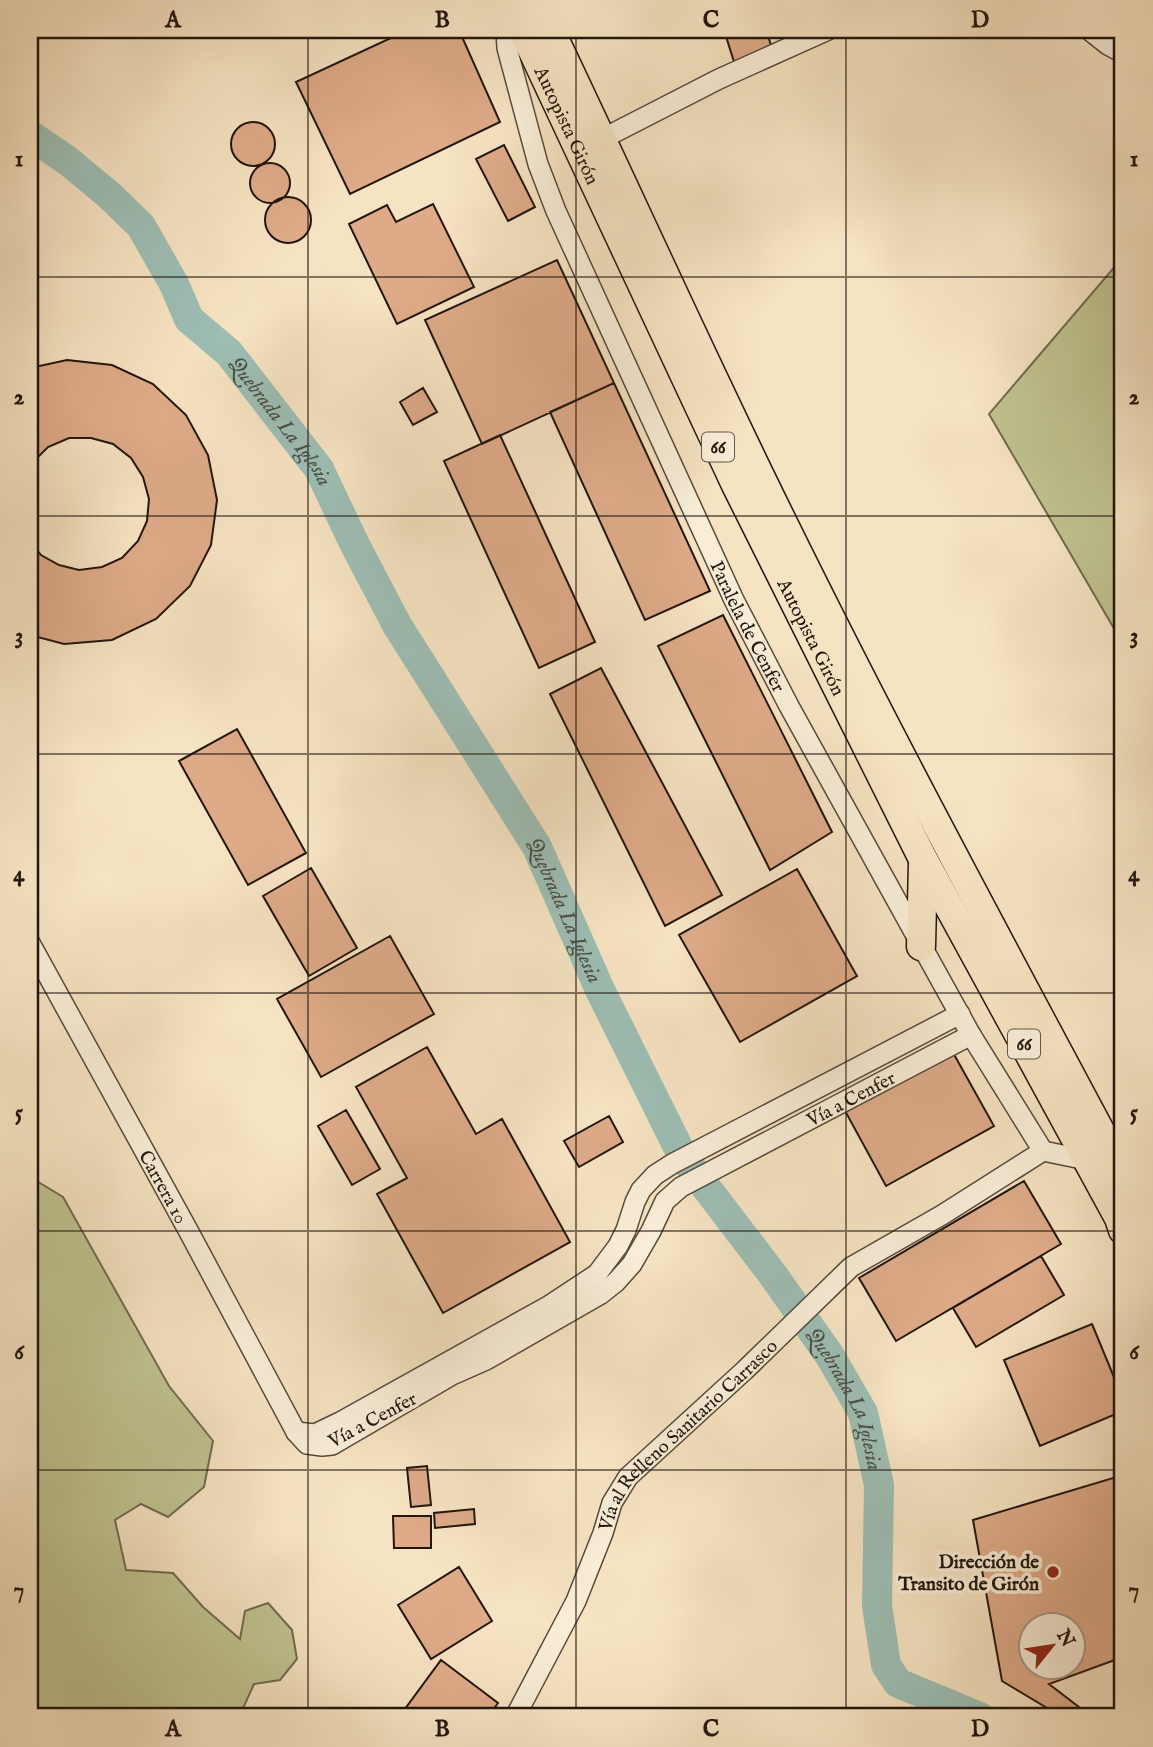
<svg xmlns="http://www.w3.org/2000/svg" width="1153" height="1747" font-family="'IM FELL English',serif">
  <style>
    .green { fill: #c0c391; stroke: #706c50; stroke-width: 2 }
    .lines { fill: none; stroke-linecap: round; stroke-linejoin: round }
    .river { stroke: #9dbeb4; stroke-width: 30 }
    .building { fill: #deaa88; stroke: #21160e; stroke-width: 2; fill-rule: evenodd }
    .minor-casing { stroke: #56493b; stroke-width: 22 }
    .highway-casing { stroke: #21160e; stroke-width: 31 }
    .minor { stroke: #f9edd7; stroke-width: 19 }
    .highway { stroke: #f6e3c2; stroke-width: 28 }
    .grid { fill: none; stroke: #21160e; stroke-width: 2; stroke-opacity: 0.55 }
    .poi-dot { fill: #8f2418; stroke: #f9edd7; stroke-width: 2.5 }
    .labels { text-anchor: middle; stroke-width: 7; stroke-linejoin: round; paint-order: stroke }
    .shield { fill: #f9edd7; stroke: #62564a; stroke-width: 2 }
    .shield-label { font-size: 18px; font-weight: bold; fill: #21160e }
    .street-label { font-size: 19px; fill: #21160e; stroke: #f9edd7 }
    .poi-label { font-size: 19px; font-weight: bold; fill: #21160e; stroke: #f9edd7; text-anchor: end }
    .water-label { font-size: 21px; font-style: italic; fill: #4c5148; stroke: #f9edd7 }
    .neatline { fill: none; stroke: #21160e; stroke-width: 2.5 }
    .grid-label { font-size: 23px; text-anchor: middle; font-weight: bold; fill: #21160e }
  </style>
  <rect width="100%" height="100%" fill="#f6e3c2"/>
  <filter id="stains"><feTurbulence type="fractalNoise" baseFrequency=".00286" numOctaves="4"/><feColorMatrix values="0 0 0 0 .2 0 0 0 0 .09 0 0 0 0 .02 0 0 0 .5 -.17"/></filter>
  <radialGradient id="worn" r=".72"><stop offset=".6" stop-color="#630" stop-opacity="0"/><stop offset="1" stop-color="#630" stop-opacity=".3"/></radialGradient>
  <path class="green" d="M1123,257V644L989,414Z
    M30,1177L63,1197L169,1386L213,1441L204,1487L168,1517L141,1504L115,1520L126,1570L173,1573L203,1607L240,1639L245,1611L268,1603L292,1630L297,1659L280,1680L254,1684L244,1706L241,1717H30Z"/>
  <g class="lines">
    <path class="river" id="s1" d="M30,135L68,161L109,195L141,226L174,284L189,319L229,353L319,469L355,545L397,625L537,847L600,990L683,1157L773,1275L830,1356L863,1413L879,1485L877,1606L886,1665L898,1683L980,1717"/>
  </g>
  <path class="building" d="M408,30H459L500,122L350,194L296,82Z
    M724,30H766L773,51L736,68Z
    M231 144a22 22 0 1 1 44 0a22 22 0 1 1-44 0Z
    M504,145L535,207L508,221L476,159Z
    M250 183a20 20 0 1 1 40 0a20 20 0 1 1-40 0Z
    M265 220a23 23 0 1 1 46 0a23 23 0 1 1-46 0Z
    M433,204L474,287L397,324L349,224L387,205L396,222Z
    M557,260L614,383L482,444L425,320Z
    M67,360L112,365L153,384L186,415L208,455L217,500L211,545L190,586L156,619L112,640L64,644L30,635V542L41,555L59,565L79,570L102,567L122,558L138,541L147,521L149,499L143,477L131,458L113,444L91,438H69L48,447L30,465V368Z
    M614,383L710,591L645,620L550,412Z
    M423,388L437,412L413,425L400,402Z
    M500,435L595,642L539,668L444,461Z
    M723,615L832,832L770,870L658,646Z
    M601,668L722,895L665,926L550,694Z
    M237,729L306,853L248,885L179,761Z
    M311,868L357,948L309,976L263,896Z
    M797,869L857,976L740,1042L679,935Z
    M390,936L434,1014L321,1077L277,999Z
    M427,1047L476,1134L502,1119L570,1242L443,1313L377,1194L407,1178L356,1087Z
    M951,1049L994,1126L886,1186L844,1109Z
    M346,1110L380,1169L352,1185L318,1126Z
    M609,1116L623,1142L579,1167L564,1141Z
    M1024,1181L1061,1244L896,1341L859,1278Z
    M1041,1256L1064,1295L976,1347L953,1308Z
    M1092,1324L1123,1399V1411L1040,1446L1004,1360Z
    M427,1466L431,1505L411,1507L407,1468Z
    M1123,1475V1717H1062L1002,1681L973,1520ZM1030,1624H1072V1666H1030Z
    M474,1509L475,1524L435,1528L434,1513Z
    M393,1516H431V1548H394Z
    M459,1567L492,1621L431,1659L398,1605Z
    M1123,1657V1717H1092L1049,1684Z
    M441,1660L498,1703L488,1717H399Z"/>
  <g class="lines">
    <defs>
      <g id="minor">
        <path id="s2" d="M506,30L507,48L538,164L556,211L734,600L789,706L971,1035L1043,1151L1087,1160"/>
        <path d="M1089,30L1108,45L1123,53"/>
        <path d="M602,139L719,79L828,30"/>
        <path id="s3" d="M30,943L189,1232L296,1432L307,1444L322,1446L332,1445L452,1375L486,1360L601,1294L616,1282L632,1264L651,1231L665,1201L681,1187L971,1035"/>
        <path d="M296,1432L315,1434L340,1422L550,1305L597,1274L618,1246L626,1230L635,1202L641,1190L655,1175L672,1164L960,1014"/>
        <path id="s4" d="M515,1717L576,1601L603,1533L612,1503L628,1477L745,1370L851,1267L942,1215L1043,1151"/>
      </g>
      <g id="highway">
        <path id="s5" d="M523,30L736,485L923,859L1119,1218L1123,1230"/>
        <path d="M550,30C621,179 689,330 761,478C875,713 1000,943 1123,1174"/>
        <path d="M921,946L923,862"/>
      </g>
    </defs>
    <use href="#minor" class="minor-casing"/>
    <use href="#highway" class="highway-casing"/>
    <use href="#minor" class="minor"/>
    <use href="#highway" class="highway"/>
  </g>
  <path class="grid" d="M308,30V1717M576,30V1717M846,30V1717M30,277H1123M30,516H1123M30,754H1123M30,993H1123M30,1231H1123M30,1470H1123"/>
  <circle class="poi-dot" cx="1053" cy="1572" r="7"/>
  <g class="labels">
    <g class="shield">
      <rect x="702" y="432.5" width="32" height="29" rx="5"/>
      <rect x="1008" y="1029.5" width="32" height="29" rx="5"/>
    </g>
    <g class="shield-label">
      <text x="718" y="453">66</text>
      <text x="1024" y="1050">66</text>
    </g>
    <g class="street-label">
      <text dy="7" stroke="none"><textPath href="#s5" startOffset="105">Autopista Girón</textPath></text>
      <text dy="7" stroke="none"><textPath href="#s2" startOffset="646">Paralela de Cenfer</textPath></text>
      <text dy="7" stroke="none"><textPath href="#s5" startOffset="672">Autopista Girón</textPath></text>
      <text dy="7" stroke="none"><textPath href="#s3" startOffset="1234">Vía a Cenfer</textPath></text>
      <text dy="7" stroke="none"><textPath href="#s3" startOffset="278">Carrera 10</textPath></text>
      <text transform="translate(372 1419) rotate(-28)" y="7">Vía a Cenfer</text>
      <text dy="7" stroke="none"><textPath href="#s4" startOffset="336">Vía al Relleno Sanitario Carrasco</textPath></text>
    </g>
    <g class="poi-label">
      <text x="1039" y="1568">Dirección de<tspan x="1039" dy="22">Transito de Girón</tspan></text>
    </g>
    <g class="water-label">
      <text dy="7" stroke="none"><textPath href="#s1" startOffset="387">Quebrada La Iglesia</textPath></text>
      <text dy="7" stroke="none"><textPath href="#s1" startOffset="954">Quebrada La Iglesia</textPath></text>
      <text dy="7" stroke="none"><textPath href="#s1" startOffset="1521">Quebrada La Iglesia</textPath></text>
    </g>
  </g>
  <rect width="1153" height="1747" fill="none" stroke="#f6e3c2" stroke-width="77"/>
  <g transform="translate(1052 1646) rotate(60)"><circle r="33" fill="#f9edd7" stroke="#a39787" stroke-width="2"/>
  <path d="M0-5L12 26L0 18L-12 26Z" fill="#8f2418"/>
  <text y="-10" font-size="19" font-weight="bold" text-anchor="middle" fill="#21160e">N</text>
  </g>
  <rect x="38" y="38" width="1076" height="1670" class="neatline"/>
  <g class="grid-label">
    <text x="173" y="27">A</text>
    <text x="442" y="27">B</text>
    <text x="711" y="27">C</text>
    <text x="980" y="27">D</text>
    <text x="19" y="166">1</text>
    <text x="1134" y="166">1</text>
    <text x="19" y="404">2</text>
    <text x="1134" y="404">2</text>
    <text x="19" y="643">3</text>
    <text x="1134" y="643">3</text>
    <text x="19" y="881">4</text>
    <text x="1134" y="881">4</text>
    <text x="19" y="1120">5</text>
    <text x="1134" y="1120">5</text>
    <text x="19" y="1359">6</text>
    <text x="1134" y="1359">6</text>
    <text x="19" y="1597">7</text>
    <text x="1134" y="1597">7</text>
    <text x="173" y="1736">A</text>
    <text x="442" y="1736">B</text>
    <text x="711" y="1736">C</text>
    <text x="980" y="1736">D</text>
  </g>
  <rect width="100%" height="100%" filter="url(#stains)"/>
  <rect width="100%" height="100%" fill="url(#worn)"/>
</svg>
